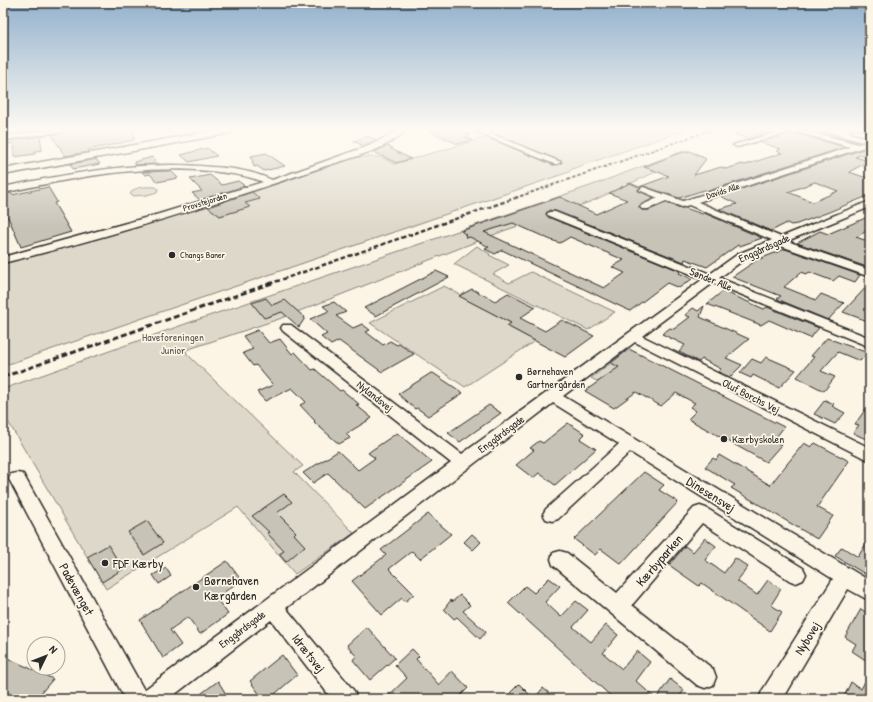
<svg xmlns="http://www.w3.org/2000/svg" width="873" height="702" font-family="'Patrick Hand',sans-serif">
  <style>
    .green { fill: #ded8ca; stroke: #84827a }
    .building { fill: #c8c3b7; stroke: #2b2b2b; fill-rule: evenodd }
    .lines { fill: none; stroke-linecap: round; stroke-linejoin: round }
    .minor-casing { stroke: #2b2b2b; stroke-width: 3 }
    .tertiary-casing { stroke: #2b2b2b; stroke-width: 3 }
    .secondary-casing { stroke: #2b2b2b; stroke-width: 3 }
    .minor { fill: #fcf5e5; fill-rule: evenodd }
    .tertiary { fill: #fcf5e5; fill-rule: evenodd }
    .secondary { fill: #fcf5e5; fill-rule: evenodd }
    .rail-far2 { stroke: #2b2b2b; stroke-width: 2; stroke-dasharray: 3.5 2; stroke-linecap: butt }
    .rail-far1 { stroke: #2b2b2b; stroke-width: 2.5; stroke-dasharray: 4.5 2.5; stroke-linecap: butt }
    .rail { stroke: #2b2b2b; stroke-width: 3; stroke-dasharray: 6 3; stroke-linecap: butt }
    .poi-dot { fill: #2b2b2b; stroke: #fcf5e5; stroke-width: 1.5 }
    .labels { text-anchor: middle; stroke-width: 3.5; stroke-linejoin: round; paint-order: stroke }
    .far-street-label { font-size: 9px; fill: #2b2b2b; stroke: #fcf5e5 }
    .far-poi-label { font-size: 9px; fill: #2b2b2b; stroke: #fcf5e5; text-anchor: start }
    .street-label { font-size: 11px; fill: #2b2b2b; stroke: #fcf5e5 }
    .park-label { font-size: 11px; fill: #585653; stroke: #fcf5e5 }
    .poi-label { font-size: 11px; fill: #2b2b2b; stroke: #fcf5e5; text-anchor: start }
    .near-street-label { font-size: 13px; fill: #2b2b2b; stroke: #fcf5e5 }
    .near-poi-label { font-size: 13px; fill: #2b2b2b; stroke: #fcf5e5; text-anchor: start }
  </style>
  <rect width="100%" height="100%" fill="#fcf5e5"/>
  <filter id="ink" filterUnits="userSpaceOnUse"><feTurbulence type="fractalNoise" baseFrequency=".025" numOctaves="2"/><feDisplacementMap in="SourceGraphic" scale="8" xChannelSelector="R" yChannelSelector="G"/><feConvolveMatrix kernelMatrix="1 2 1 2 8 2 1 2 1" color-interpolation-filters="sRGB"/></filter>
  <g filter="url(#ink)">
    <path class="green" d="M481,130H685L572,169L569,172L3,366V263L229,199L355,157H381L394,164L488,137L553,165L559,162L515,144L516,142Z
      M686,150L703,156L673,164L590,202L506,230L279,319L186,350L187,354L303,466L294,472L354,533L295,574L238,507L106,589L3,413V389L188,323L590,186Z
      M156,187L158,189L157,192L147,195L133,196L130,194C135,185 148,187 156,187Z
      M477,246L490,254L489,255L509,265L493,274L509,283L531,272L615,312L588,330L454,264Z
      M444,286L461,295L460,296L511,323L507,326L535,341L465,387L370,323Z
      M625,352L635,357L600,383L591,378Z"/>
    <path class="building" d="M65,130H134V140L88,150L89,152L65,156L52,135L61,133Z
      M427,130H457L470,135L465,137L473,140L458,144Z
      M749,130L763,131L770,130L774,131L748,139L734,134Z
      M809,130H821L860,142H858Z
      M794,133L845,147L708,191L704,190L679,198L643,186L638,190L654,198L639,206L642,210H649L666,203L681,208H685L702,214L704,213L762,238L740,246L738,245L707,267L685,259L684,262L556,211L549,210L546,213L548,217L680,271L679,273L692,279L679,288L667,283L630,311L502,250L495,254L485,249L489,247L470,237L466,238L465,234L461,231L560,197L596,214L627,200L609,193L630,183L639,187L669,176L644,167L677,154L690,151L706,159L694,175L721,167L726,169L742,164L745,165L782,153L776,151L781,149L759,142ZM513,223L551,240L560,243L570,237L624,260L612,267L625,273L604,288L484,232Z
      M40,136L42,150L35,151V154L14,157V143L8,144V141Z
      M368,136L376,140L363,146L354,141Z
      M387,146L393,148L391,149L411,159L396,163L374,152Z
      M870,147V152L855,157L869,161L849,172L870,179V195L829,212L797,224L791,225L787,223L771,231L719,209L737,204L720,196ZM815,182L838,191L813,202L788,192Z
      M207,148L217,156L189,162L181,155Z
      M266,153L285,166L264,171L257,166L254,167L251,156Z
      M152,157L159,164L136,165L134,162Z
      M96,159L100,164L73,169L70,164Z
      M171,171L178,178L157,182L150,174L145,175L142,172Z
      M210,175L222,185L238,181L245,186L200,200L192,193L202,191L190,179Z
      M48,187L57,202L54,203L71,232L21,247L8,217H5L3,213V194L11,193L12,195Z
      M252,192L260,199L245,203L250,207L220,216L208,207Z
      M870,216V229L856,237L870,242V264L867,267L797,243L820,231L828,234Z
      M785,249L860,275L855,282L839,276L833,281L809,272L807,274L801,272L784,287L816,300L821,294L844,303L828,320L777,299L781,296L732,277L757,260Z
      M436,271L449,277L376,316L364,308Z
      M870,283V322L843,312Z
      M472,289L495,301L508,293L536,307L520,318L545,331L562,320L594,336L565,357L507,326L511,323L459,296Z
      M723,291L764,309L767,307L819,328L810,338L769,320L761,325L707,304Z
      M266,298L272,305L285,300L305,318L299,327L282,312L264,318L252,303Z
      M334,302L346,312L336,316L353,328L362,324L370,330L366,332L383,345L390,341L397,345L399,344L414,354L382,372L339,341L331,345L321,337L327,334L310,319L329,311L323,306Z
      M704,306L700,317L749,339L726,358L742,365L730,377L718,372L721,369L702,359L699,362L679,352L685,345L662,334L670,328L674,329L690,317L685,315L693,308L698,311Z
      M258,330L269,343L280,339L292,354L295,352L312,370L315,369L340,391L342,390L359,404L356,405L372,418L346,434L350,438L339,444L314,422L315,421L300,405L306,402L292,388L265,401L257,392L273,385L256,365L253,366L243,353L253,349L243,336Z
      M827,338L868,353L860,361L838,352L821,371L835,377L824,391L797,377L814,357L811,356Z
      M629,349L784,427L773,441L781,445L766,462L688,419L696,411L690,407L695,403L676,393L661,406L636,392L614,408L585,391L619,367L611,363Z
      M766,357L796,370L779,388L753,375L751,378L740,373L752,359L761,363Z
      M431,373H433L463,393L428,416L417,408L415,409L398,394Z
      M825,400L834,404L832,406L845,413L835,424L814,414Z
      M870,403V441L853,433L859,425L855,424Z
      M489,405L501,413L460,442L448,433Z
      M568,423L585,434L580,439L596,449L555,485L539,473L533,478L516,465L534,450L530,448L539,441L543,443Z
      M397,433L432,462L365,509L328,473L313,483L303,473L338,451L358,470L375,458L368,453L372,450Z
      M804,443L811,447L815,443L849,461L817,507L833,516L817,539L731,488L735,485L705,467L713,458L716,460L719,455L770,485Z
      M644,472L664,485L659,490L678,502L621,564L601,549L595,555L574,539Z
      M284,494L292,502L277,513L296,532L294,534L305,546L286,562L279,554L284,551L267,533L269,532L252,516Z
      M428,514L451,534L420,559L412,551L389,569L414,594L405,602L402,598L382,615L352,581L386,555L381,550Z
      M147,521L163,543L144,555L128,532Z
      M472,534L481,542L473,550L464,542Z
      M870,537V577L835,556L842,547L858,557Z
      M705,538L716,546L705,560L724,573L735,558L748,567L737,581L757,595L768,580L781,589L771,605L782,612L770,631L702,583L699,586L669,565L685,546L693,552Z
      M108,545L123,569L102,582L87,557Z
      M227,561L241,580L216,598L228,614L200,634L188,617L170,630L181,645L163,658L140,620Z
      M166,568L171,576L159,584L153,575Z
      M549,578L560,586L545,602L561,617L576,601L588,610L573,627L591,642L606,625L618,635L603,653L622,669L637,651L650,662L636,681L656,699L670,679L684,690L678,699H614L508,603L525,586L534,593Z
      M460,595L470,605L463,611L486,632L480,639L457,617L454,619L444,609L451,600L452,602Z
      M861,609L870,615V663L852,651L856,644L845,637Z
      M367,627L395,658L370,680L353,660L356,656L347,645Z
      M412,649L419,656L416,659L439,685L452,671L468,688L457,699H385L407,678L395,665Z
      M282,655L297,675L269,699H263L250,681Z
      M3,656L53,679L36,699H3Z
      M870,672V699H843L851,682L861,689Z
      M218,681L229,699H194Z
      M519,684L534,699H514L509,694Z
      M543,688L550,694L546,699H534Z"/>
    <g class="lines">
      <defs>
        <path id="minor" d="M46,130H64L60,132L3,140V136Z
          M398,130H406C387,151 346,159 320,168C216,204 110,237 3,263V257L159,214L263,182C246,175 228,173 210,171C140,164 71,178 3,193V187C72,173 141,160 212,167C232,168 253,171 272,180L371,145Z
          M472,130H482L561,162L557,164H554Z
          M784,130H804L858,144L870,141V145L698,202L781,237L870,201V207L787,241L870,270V277L778,245L746,258L719,278L870,338V347L713,283L642,336L870,448V461L635,342L563,396L870,581V601L848,589L783,699H759L762,691L833,579L630,452L558,519L552,521L546,519L543,514L546,509L619,444L553,403L286,608L354,691L357,699H332L271,620L169,699H125L9,479L11,474L17,473L23,474L144,690L451,463L283,331L281,328L283,325H291L462,454L703,279L549,216L547,214L549,212H555L710,274L738,254L772,240L689,205L682,207L666,201L648,209H642L640,207L642,205L658,198L639,190L643,187L646,188L683,201L850,147L794,131L737,147L733,145Z
          M700,506L706,508L803,568L806,574L803,580L796,583L789,580L702,523L632,605L713,669L716,677L713,685L705,688L697,685L553,565L551,559L553,553L560,551L567,553L617,593L694,508Z"/>
        <path id="tertiary" d="M851,130L870,131V137L852,132Z"/>
        <path id="secondary" d="M216,130H236L231,133L3,175V169Z"/>
      </defs>
      <use href="#minor" class="minor-casing"/>
      <use href="#tertiary" class="tertiary-casing"/>
      <use href="#secondary" class="secondary-casing"/>
      <use href="#minor" class="minor"/>
      <use href="#tertiary" class="tertiary"/>
      <use href="#secondary" class="secondary"/>
      <path class="rail-far2" d="M515,198L711,130"/>
      <path class="rail-far1" d="M269,284L518,197"/>
      <path class="rail" d="M3,377L272,283"/>
    </g>
  </g>
  <linearGradient id="sky" x2="0" y2="1"><stop stop-color="#93b2cd"/><stop offset="0.57" stop-color="#fefaf3"/><stop offset="1" stop-color="#fefaf3" stop-opacity="0"/></linearGradient>
  <rect width="873" height="228" fill="url(#sky)"/>
  <g class="poi-dot">
    <circle cx="172" cy="255" r="4"/>
    <circle cx="519" cy="377" r="4"/>
    <circle cx="724" cy="439" r="4"/>
    <circle cx="105" cy="563" r="4"/>
    <circle cx="196" cy="587" r="4"/>
  </g>
  <g class="labels">
    <g class="far-street-label">
      <text transform="translate(723 191) rotate(-18)" y="3">Davids Alle</text>
      <text transform="translate(205 202) rotate(-17)" y="3">Provstejorden</text>
    </g>
    <g class="far-poi-label">
      <text x="180" y="258">Changs Baner</text>
    </g>
    <g class="street-label">
      <text transform="translate(764 248) rotate(-24)" y="4">Enggårdsgade</text>
      <text transform="translate(711 279) rotate(22)" y="4">Sønder Alle</text>
      <text transform="translate(375 396) rotate(38)" y="4">Nylandsvej</text>
      <text transform="translate(751 396) rotate(27)" y="4">Oluf Borchs Vej</text>
      <text transform="translate(501 434) rotate(-37)" y="4">Enggårdsgade</text>
      <text transform="translate(242 629) rotate(-37)" y="4">Enggårdsgade</text>
    </g>
    <g class="park-label">
      <text x="173" y="341">Haveforeningen<tspan x="173" dy="13">Junior</tspan></text>
    </g>
    <g class="poi-label">
      <text x="527" y="375">Børnehaven<tspan x="527" dy="13">Gartnergården</tspan></text>
      <text x="732" y="443">Kærbyskolen</text>
    </g>
    <g class="near-street-label">
      <text transform="translate(711 494) rotate(32)" y="5">Dinesensvej</text>
      <text transform="translate(659 560) rotate(-49)" y="5">Kærbyparken</text>
      <text transform="translate(77 589) rotate(61)" y="5">Padevænget</text>
      <text transform="translate(807 638) rotate(-58)" y="5">Nybovej</text>
      <text transform="translate(309 653) rotate(52)" y="5">Idrætsvej</text>
    </g>
    <g class="near-poi-label">
      <text x="113" y="568">FDF Kærby</text>
      <text x="204" y="585">Børnehaven<tspan x="204" dy="15">Kærgården</tspan></text>
    </g>
  </g>
  <rect width="873" height="702" fill="none" stroke="#fcf5e5" stroke-width="16"/>
  <rect x="8" y="8" width="857" height="686" fill="none" stroke="#2b2b2b" stroke-width="1.5" filter="url(#ink)"/>
  <g transform="translate(46 656) rotate(47)"><circle r="19" fill="#fcf5e5" stroke="#a8a49b"/>
  <path d="M0-3L7 15L0 10L-7 15Z" fill="#2b2b2b"/>
  <text y="-6" font-size="11" font-weight="bold" text-anchor="middle" fill="#2b2b2b">N</text>
  </g>
</svg>
